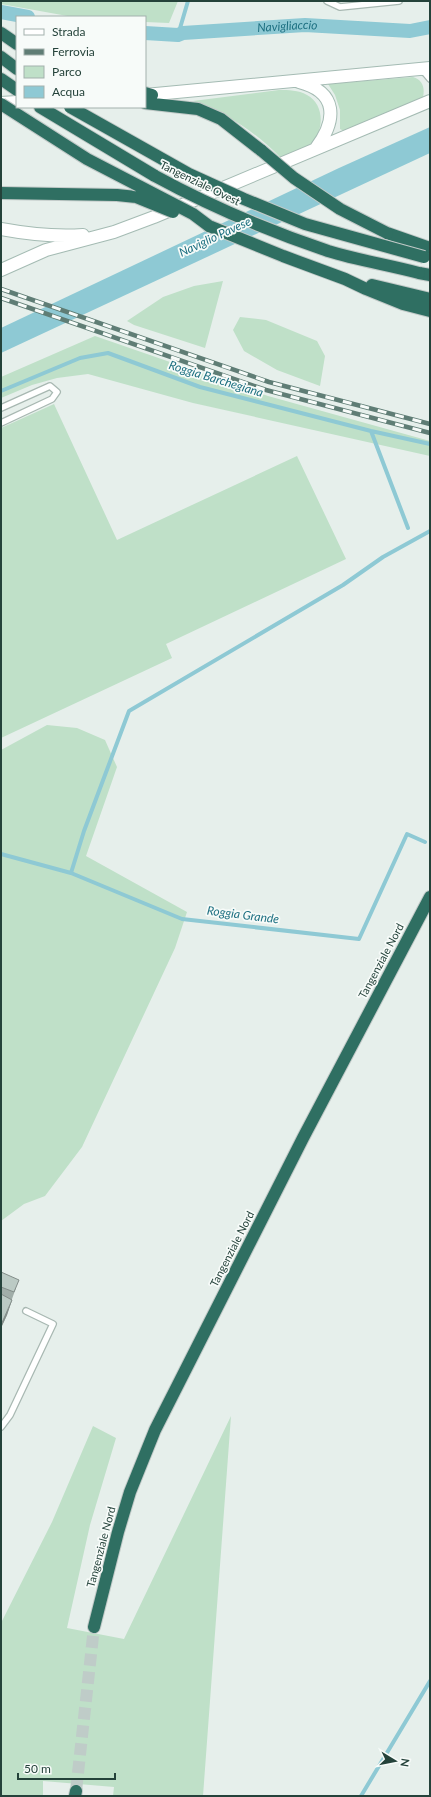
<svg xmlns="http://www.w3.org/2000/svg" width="431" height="1797" font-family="Lato,sans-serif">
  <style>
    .green { fill: #bfe0c8 }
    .water { fill: #8ec9d4 }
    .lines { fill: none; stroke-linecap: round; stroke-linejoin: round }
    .stream { stroke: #8ec9d4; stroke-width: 4 }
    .canal { stroke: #8ec9d4; stroke-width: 14 }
    .highway-tunnel { stroke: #bfccc8; stroke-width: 12; stroke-dasharray: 12 6; stroke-linecap: butt }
    .lane-casing { stroke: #a8b8b2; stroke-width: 8 }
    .secondary-casing { stroke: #a4bbb3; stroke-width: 14 }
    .highway-casing { stroke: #c2cac8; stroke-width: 14 }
    .lane { stroke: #fff; stroke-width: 5.5 }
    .secondary { stroke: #fff; stroke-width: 12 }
    .highway { stroke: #2f6f62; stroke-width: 12 }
    .rail-casing { stroke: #5f7d75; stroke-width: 4.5 }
    .rail { stroke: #f7fbf9; stroke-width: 3; stroke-dasharray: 9; stroke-linecap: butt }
    .highway-bridge-casing { stroke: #c2cac8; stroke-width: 14; stroke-linecap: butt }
    .highway-bridge { stroke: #2f6f62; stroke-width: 12 }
    .wall { fill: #a1aea9 }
    .shaded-wall { fill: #838d89 }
    .building { fill: #bbcac4; stroke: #838d89 }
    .labels { text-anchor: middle; stroke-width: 3.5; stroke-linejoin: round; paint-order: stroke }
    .street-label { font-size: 11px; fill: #24423a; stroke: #f7fbf9 }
    .water-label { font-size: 12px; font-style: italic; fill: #1c6f80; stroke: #f7fbf9 }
  </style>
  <rect width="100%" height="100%" fill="#e6efeb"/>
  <path class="green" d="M1,1H178L169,23L145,22V17H73L1,4Z
    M413,77C423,80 425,88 423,97L346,132L340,129V110L335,95L328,84Z
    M279,90C289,90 298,90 307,95C325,104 325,133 309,145C301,150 289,153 280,157C255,132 227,113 193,101Z
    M223,281L205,348L134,325L127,321L163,297L194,286Z
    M240,317L266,320L317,341L325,356L320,386L277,370L244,351L233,330Z
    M95,336L268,396L430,441V456L193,403L88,374L57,378L32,385L1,398V377Z
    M54,404L117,540L297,456L346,559L166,644L172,658L1,738V428Z
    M47,725L77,728L105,740L117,767L86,856L187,912L175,948L82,1147L45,1196L24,1204L1,1221V750Z
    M231,1416L203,1796H113L114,1787L43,1781V1796H1V1623L52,1522L93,1426L116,1438L90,1525L67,1628L124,1639Z"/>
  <path class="water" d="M430,127V153L1,353V328L339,168Z"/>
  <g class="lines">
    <path class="stream" d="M178,35L188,1
      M1,391L80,358L108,353L200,387L371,431L430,444
      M371,431L408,528
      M1,854L71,873L182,919L359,939L407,834L425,842
      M71,873L84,831L129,711L343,585L383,557L430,531
      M361,1796L430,1681"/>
    <g class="canal">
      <path d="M1,12L28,17"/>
      <path id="s1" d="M145,33L178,35L183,33L305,25L410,31L430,27"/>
    </g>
    <path class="highway-tunnel" d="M76,1791L94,1627"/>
    <defs>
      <path id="lane" d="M327,1L340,7L399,1
        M420,71L425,73L430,79
        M1,408L50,386L57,392L52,399L1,423
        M1,1427L10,1415L53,1324L26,1311"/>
      <path id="secondary" d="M299,82C338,92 337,120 316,148
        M145,95L430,68
        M1,103L17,102
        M1,229C28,234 55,237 83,235
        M1,270L46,250L114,232L154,217L430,101"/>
      <path id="highway" d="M1,33L17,44
        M1,57L17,69
        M1,79L17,90
        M145,93L152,95
        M145,103L198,109L221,119L262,151
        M40,107L155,176
        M1,193L117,195L136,197
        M209,226L283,256L345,279L366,289L403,304L430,311
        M387,233L430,248
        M419,273L430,275
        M372,285L430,299
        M94,1627L118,1532L130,1492L155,1430L303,1138L430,897
        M75,1796L76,1791"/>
    </defs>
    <use href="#lane" class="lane-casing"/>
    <use href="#secondary" class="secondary-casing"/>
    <use href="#highway" class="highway-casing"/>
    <use href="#lane" class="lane"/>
    <use href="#secondary" class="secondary"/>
    <use href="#highway" class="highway"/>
    <defs>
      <path id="rail" d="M1,289L269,382L430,424
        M1,298L266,390L430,433"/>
    </defs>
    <use href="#rail" class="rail-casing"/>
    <use href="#rail" class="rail"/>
    <defs>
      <path id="highway-bridge" d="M1,104L87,159L193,214L209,226
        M70,107L189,174L244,199L305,224L424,257
        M262,151L294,178L340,209L387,233
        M155,176C210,206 269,231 328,251C357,260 389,265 419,273
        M136,197L173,212"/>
    </defs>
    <use href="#highway-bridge" class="highway-bridge-casing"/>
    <use href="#highway-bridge" class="highway-bridge"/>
  </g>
  <path class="wall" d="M1,1272L16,1288L12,1299V1300L7,1315L1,1328Z"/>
  <path class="shaded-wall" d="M12,1300L7,1315L1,1328V1325Z"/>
  <path class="building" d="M1,1272L19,1280L14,1292L1,1287Z
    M1,1294L12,1300L1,1325Z"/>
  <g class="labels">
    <g class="street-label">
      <text transform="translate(200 183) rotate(26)" y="4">Tangenziale Ovest</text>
      <text transform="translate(381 961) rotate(-62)" y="4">Tangenziale Nord</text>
      <text transform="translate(232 1249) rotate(-63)" y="4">Tangenziale Nord</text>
      <text transform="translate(101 1547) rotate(-75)" y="4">Tangenziale Nord</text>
    </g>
    <g class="water-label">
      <text dy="4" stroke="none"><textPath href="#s1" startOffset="143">Navigliaccio</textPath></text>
      <text transform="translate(215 237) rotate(-25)" y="4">Naviglio Pavese</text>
      <text transform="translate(216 379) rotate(17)" y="4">Roggia Barchegiana</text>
      <text transform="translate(243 915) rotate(7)" y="4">Roggia Grande</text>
    </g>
  </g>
  <rect width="431" height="1797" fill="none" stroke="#24423a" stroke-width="4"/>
  <rect x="16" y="16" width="130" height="92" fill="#f7fbf9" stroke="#a3b1ad"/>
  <rect x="24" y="29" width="20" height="6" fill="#ffffff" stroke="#a3b1ad"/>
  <text x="52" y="36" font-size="12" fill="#24423a">Strada</text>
  <rect x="24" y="49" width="20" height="6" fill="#5f7d75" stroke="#a3b1ad"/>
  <text x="52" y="56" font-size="12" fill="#24423a">Ferrovia</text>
  <rect x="24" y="66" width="20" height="12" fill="#bfe0c8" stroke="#a3b1ad"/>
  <text x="52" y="76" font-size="12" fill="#24423a">Parco</text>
  <rect x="24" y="86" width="20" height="12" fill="#8ec9d4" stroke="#a3b1ad"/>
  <text x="52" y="96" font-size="12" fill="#24423a">Acqua</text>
  <g transform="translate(395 1761) rotate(100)" stroke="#f7fbf9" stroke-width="3" paint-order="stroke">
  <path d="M0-3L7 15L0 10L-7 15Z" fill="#24423a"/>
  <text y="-6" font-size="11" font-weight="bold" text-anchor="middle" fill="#24423a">N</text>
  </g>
  <path d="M18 1773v6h97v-6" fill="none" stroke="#24423a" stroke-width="2"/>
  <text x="24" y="1773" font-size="12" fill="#24423a" stroke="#f7fbf9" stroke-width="3" paint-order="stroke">50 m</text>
</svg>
